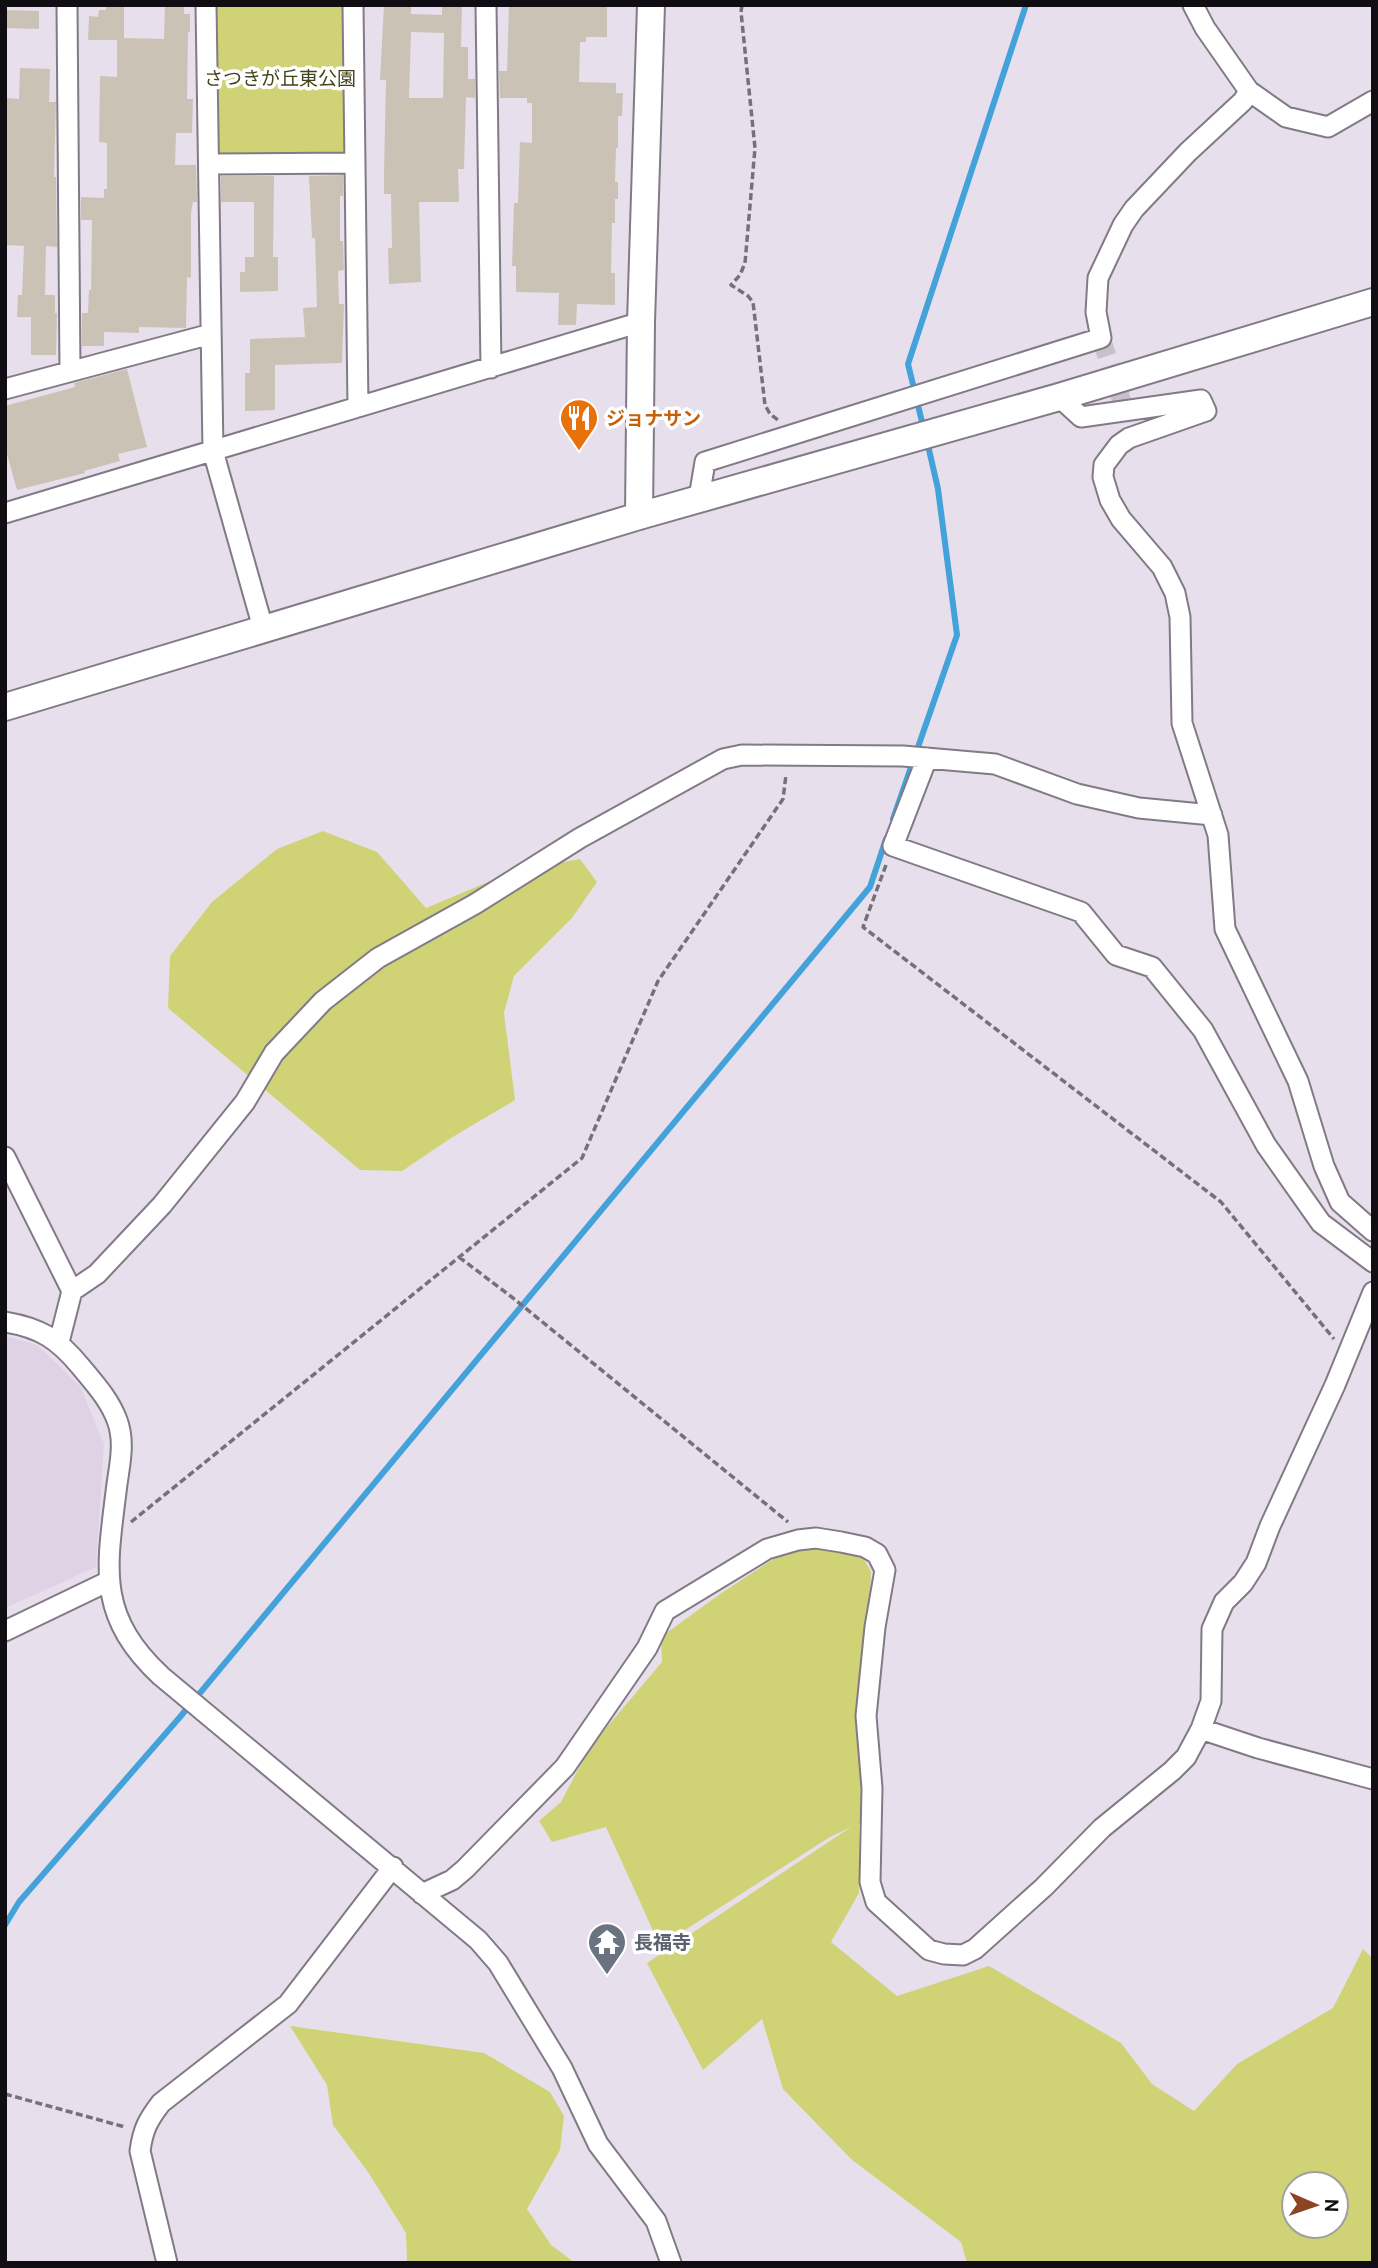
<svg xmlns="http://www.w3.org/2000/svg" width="1378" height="2268" font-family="Overpass,'Noto Sans JP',sans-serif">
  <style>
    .built { fill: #dfd2e5 }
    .green { fill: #cfd376; fill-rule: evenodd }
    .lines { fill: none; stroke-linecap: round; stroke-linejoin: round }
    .stream { stroke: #44a2da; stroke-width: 6 }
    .building { fill: #cbc2b6; fill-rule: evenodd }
    .street-tunnel { stroke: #c8c0cb; stroke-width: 19; stroke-dasharray: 19 10; stroke-linecap: butt }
    .street-casing { stroke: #827a86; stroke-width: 23 }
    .secondary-casing { stroke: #827a86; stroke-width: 30 }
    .path { stroke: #767079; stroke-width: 3.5; stroke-dasharray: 7 3.5; stroke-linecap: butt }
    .street { stroke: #fff; stroke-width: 19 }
    .secondary { stroke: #fff; stroke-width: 26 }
    .labels { text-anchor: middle; stroke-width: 7; stroke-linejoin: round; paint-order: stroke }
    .park-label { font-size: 19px; fill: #43441c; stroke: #fff }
    .food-label { font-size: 19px; font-weight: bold; fill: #c56008; stroke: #fff; text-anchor: start }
    .worship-label { font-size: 19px; font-weight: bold; fill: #5b616d; stroke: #fff; text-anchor: start }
  </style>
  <rect width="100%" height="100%" fill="#e8dfec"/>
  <path class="built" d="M5,1336L37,1345L80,1386L104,1444L96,1567L5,1608Z"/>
  <path class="green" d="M215,5H344L345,153L338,159L224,160L215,151Z
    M323,831L377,852L426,908L514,871L580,859L597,882L572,918L514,976L504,1013L515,1100L451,1138L402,1171L360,1170L168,1008L170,956L212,902L277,849Z
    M823,1546L862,1557L871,1571L863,1821L859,1824V1893L831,1942L897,1996L989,1966L1121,2043L1152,2084L1194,2111L1237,2064L1333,2008L1363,1949L1373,1959V2263H967L961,2242L851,2159L783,2089L762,2019L703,2070L647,1963L851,1827L830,1837L660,1946L606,1827L552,1842L539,1821L561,1802L590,1747L662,1662L661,1637L720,1594L781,1554ZM1294,2184H1336V2226H1294Z
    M290,2026L484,2053L550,2092L564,2116L560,2150L527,2209L551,2245L575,2263H407L406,2233L368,2172L333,2125L327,2085Z"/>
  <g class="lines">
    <path class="stream" d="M924,430L908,364L1026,5
      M893,819L957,635L938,489L927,441
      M5,1925L19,1902L180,1717L870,887L886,839"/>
  </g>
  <path class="building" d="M106,5H124V38L164,39L165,5H184V14H190V32H188L187,99H193L192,133H176L175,165H196L197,202H193L191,213V278L187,277L186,328L139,327V333L104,332V346H82V313H88L89,290H91L92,220H81V197L104,198V189H107V143L99,142L100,76L117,77V40H88L89,16L98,17L99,10H106Z
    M384,5H411V14L442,15V5H462L461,47H468V79H475V98L466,97L464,169H458L459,202H419L421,282L389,284L388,248H392L391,194H384V172L386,80H380ZM411,32L444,33L443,98H409Z
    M509,5H607V37H586V42H580L579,82L616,83V93H623L622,116H618V148H616L615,182H618V199H615V223H612L611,273H615V305L577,304L576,325H558L559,293L516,292V266H512L514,203H518L520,142L532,143V103H527V98H500L499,71H507Z
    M5,10L39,11V29L5,28Z
    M20,68L50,69L49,102H56L54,177H56L57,247L46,246L45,295H55V313H57L56,355H31V317H17L18,295H22L24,246L5,245L6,98L19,99Z
    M343,175V196H340V241H343L344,270L338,271L339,304H344L342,363L275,365V410L245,411V373H250V339L305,337L303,308L317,307L315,238H312L309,176Z
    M221,176H274L273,257H278V291L240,292V272H245V257H254V202H221Z
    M127,369L147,447L118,454L120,461L84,471L85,473L17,490L5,447V406L75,387L74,383Z"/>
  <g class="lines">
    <path class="street-tunnel" d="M1101,338L1127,417"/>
    <defs>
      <path id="street" d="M67,5L70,371
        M206,5L213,451L263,628
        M353,5L358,407
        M486,5L491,368
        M1249,91L1286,117L1328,127L1373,101
        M209,164L355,163
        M5,389L211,334
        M1059,397L1081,417L1201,400L1206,411L1129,438L1119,445L1104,465L1103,477L1110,500L1121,519L1162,567L1175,593L1180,617L1182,723L1218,835L1225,929L1298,1081L1324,1166L1340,1202L1373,1231
        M699,498L705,462L1101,338L1096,312L1098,278L1123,225L1134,209L1188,152L1243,101L1249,91L1205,28L1193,5
        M5,513L641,322
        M927,758L893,846L1081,912L1116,955L1152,967L1203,1030L1266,1145L1321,1223L1373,1262
        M5,1157L72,1291L59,1342
        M72,1291L97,1274L162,1205L245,1102L274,1053L323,1001L378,958L475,904L580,838L723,759L742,755L903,756L995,764L1077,794L1139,808L1212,815
        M5,1322C41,1328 58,1339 81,1367C95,1384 109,1399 117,1420C125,1441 120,1463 117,1484C107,1567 95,1614 161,1676L478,1940L498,1963L562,2068L598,2144L656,2221L671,2263
        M5,1631L109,1581
        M1201,1729L1258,1748L1373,1779
        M422,1894L452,1880L465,1869L565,1767L647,1648L665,1611L767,1549L798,1540L816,1538L841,1542L865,1547L877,1554L885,1570L875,1627L866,1716L872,1788L870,1882L876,1902L929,1950L944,1954L963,1955L975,1949L1044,1887L1102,1828L1172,1771L1186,1757L1201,1729L1211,1701L1212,1629L1224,1602L1243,1583L1256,1563L1270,1526L1335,1385L1373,1292
        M167,2263L140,2151C143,2129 148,2120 161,2103L288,2004L393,1867"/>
      <path id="secondary" d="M639,516L641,322L651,5
        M5,707L639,516L1059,397L1373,302"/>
    </defs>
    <use href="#street" class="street-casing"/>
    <use href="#secondary" class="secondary-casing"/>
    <path class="path" d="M742,5L741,12L755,148L745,263L740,275L731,285L748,296L753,302L765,405L770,414L778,420
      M886,865L863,927L1221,1202L1334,1339
      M459,1257L513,1298L788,1522
      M131,1522L582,1158L658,981L783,799L786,775
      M5,2094L125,2127"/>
    <use href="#street" class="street"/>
    <use href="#secondary" class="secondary"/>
  </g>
  <defs>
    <symbol id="restaurant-pin" viewBox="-11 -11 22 30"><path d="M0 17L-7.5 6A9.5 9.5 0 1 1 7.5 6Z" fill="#e8710a" stroke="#fff"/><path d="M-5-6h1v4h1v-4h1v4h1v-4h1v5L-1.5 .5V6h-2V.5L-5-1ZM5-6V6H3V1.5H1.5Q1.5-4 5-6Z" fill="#fff"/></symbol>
    <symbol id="temple-pin" viewBox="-11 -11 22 30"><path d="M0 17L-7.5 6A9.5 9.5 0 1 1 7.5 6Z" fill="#6b7280" stroke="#fff"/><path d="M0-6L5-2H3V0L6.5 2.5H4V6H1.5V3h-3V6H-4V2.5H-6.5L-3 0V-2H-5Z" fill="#fff"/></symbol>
  </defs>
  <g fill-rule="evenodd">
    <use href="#restaurant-pin" x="557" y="396" width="44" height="60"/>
    <use href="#temple-pin" x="585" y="1920" width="44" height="60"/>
  </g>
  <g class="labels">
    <g class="park-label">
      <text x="280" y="85">さつきが丘東公園</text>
    </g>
    <g class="food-label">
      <text x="606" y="425">ジョナサン</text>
    </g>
    <g class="worship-label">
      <text x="634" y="1949">長福寺</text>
    </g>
  </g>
  <rect width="1378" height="2268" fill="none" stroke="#110e13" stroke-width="14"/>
  <g transform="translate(1315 2205) rotate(92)"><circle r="33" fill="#ffffff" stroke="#a09fa1" stroke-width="2"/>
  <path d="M0-5L12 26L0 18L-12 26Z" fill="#8c4424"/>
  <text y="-10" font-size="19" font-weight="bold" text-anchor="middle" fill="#110e13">N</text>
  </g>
</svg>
